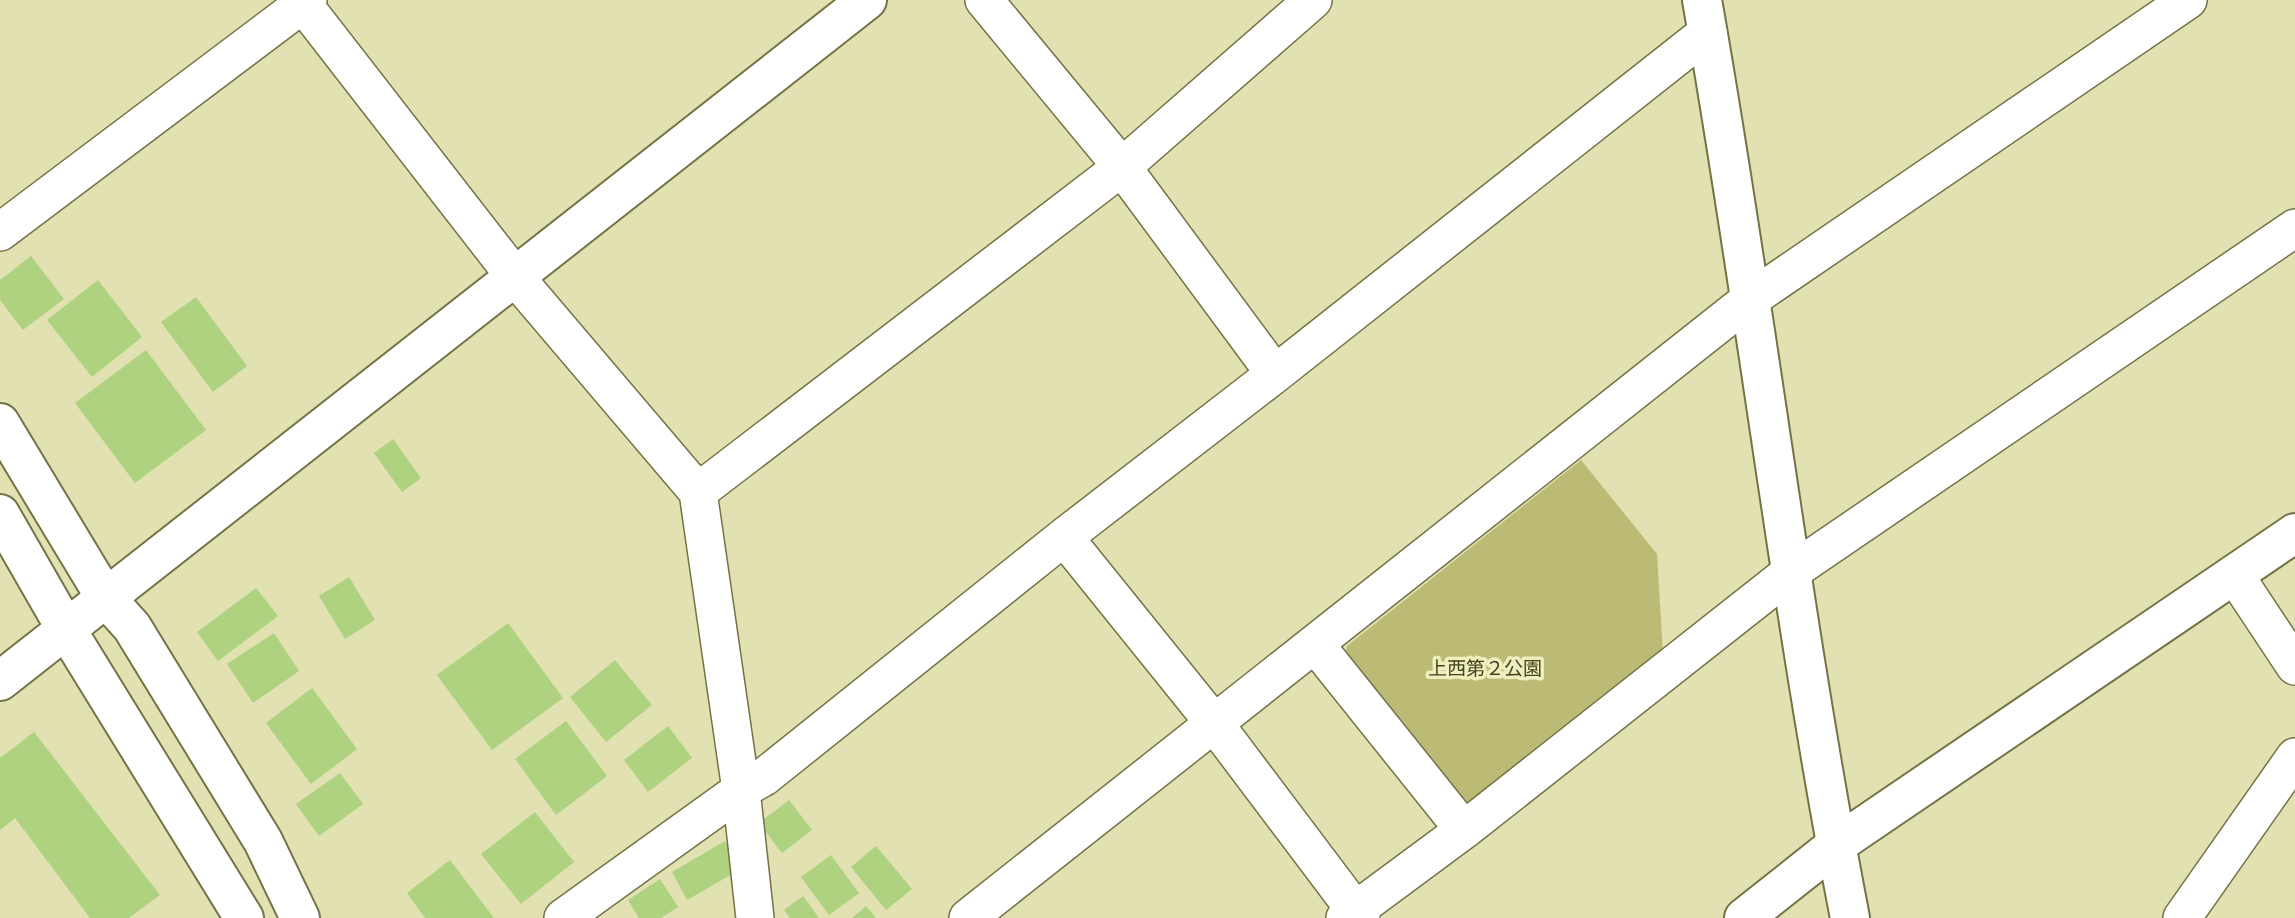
<svg xmlns="http://www.w3.org/2000/svg" width="2295" height="918" font-family="Lato,'Noto Sans JP',sans-serif">
  <style>
    .green { fill: #bcbb75 }
    .building { fill: #aed280 }
    .lines { fill: none; stroke-linecap: round; stroke-linejoin: round }
    .minor-casing { stroke: #737346; stroke-width: 40 }
    .tertiary-casing { stroke: #737346; stroke-width: 42 }
    .minor { stroke: #fff; stroke-width: 37 }
    .tertiary { stroke: #fff; stroke-width: 38 }
    .labels { text-anchor: middle; stroke-width: 7; stroke-linejoin: round; paint-order: stroke }
    .park-label { font-size: 19px; fill: #43421b; stroke: #eeefbe }
  </style>
  <rect width="100%" height="100%" fill="#e1e1b1"/>
  <path class="green" d="M1581,460L1657,554L1663,654L1462,813L1343,667L1347,646Z"/>
  <path class="building" d="M31,256L64,299L23,330L0,300V280Z
    M98,280L142,337L92,377L47,320Z
    M196,297L247,366L213,392L161,322Z
    M146,350L206,430L135,483L75,403Z
    M393,439L421,478L402,492L374,453Z
    M349,577L375,620L345,639L319,596Z
    M256,588L278,616L218,661L197,632Z
    M508,623L563,698L492,750L437,675Z
    M274,633L299,671L253,703L227,664Z
    M615,660L652,705L606,742L570,697Z
    M312,688L357,749L311,784L266,723Z
    M566,721L607,776L556,815L515,759Z
    M668,726L692,758L648,792L624,760Z
    M34,732L160,895L129,918H90L15,818L0,830V758Z
    M340,773L363,804L319,836L296,804Z
    M789,800L812,830L782,853L759,823Z
    M535,812L574,862L521,904L481,854Z
    M725,841L741,869L687,900L672,872Z
    M876,846L912,889L886,910L851,867Z
    M831,855L859,893L829,915L801,877Z
    M450,860L494,918H425L407,893Z
    M660,879L678,907L661,918H639L628,900Z
    M803,896L819,918H790L784,910Z
    M866,906L876,918H852Z"/>
  <g class="lines">
    <defs>
      <path id="minor" d="M984,0L1122,167L1275,374
        M303,4L516,278L698,492
        M0,232L308,0
        M1064,537L1275,374L1708,32
        M2234,574L2295,666
        M1315,644L1464,830
        M563,918L741,790L764,777L1064,537L1214,723L1361,918
        M755,918L741,790L698,492L1122,167L1313,0
        M968,918L1749,300L2188,0
        M1345,918L1464,830L1791,572L2295,228
        M2182,918L2295,757"/>
      <path id="tertiary" d="M1702,0C1756,305 1791,614 1850,918
        M0,423L105,597L132,627L263,841L300,918
        M0,514L66,629L244,918
        M0,681L867,0
        M1744,918L1836,845L2295,533"/>
    </defs>
    <use href="#minor" class="minor-casing"/>
    <use href="#tertiary" class="tertiary-casing"/>
    <use href="#minor" class="minor"/>
    <use href="#tertiary" class="tertiary"/>
  </g>
  <g class="labels">
    <g class="park-label">
      <text x="1485" y="675">上西第２公園</text>
    </g>
  </g>
</svg>
